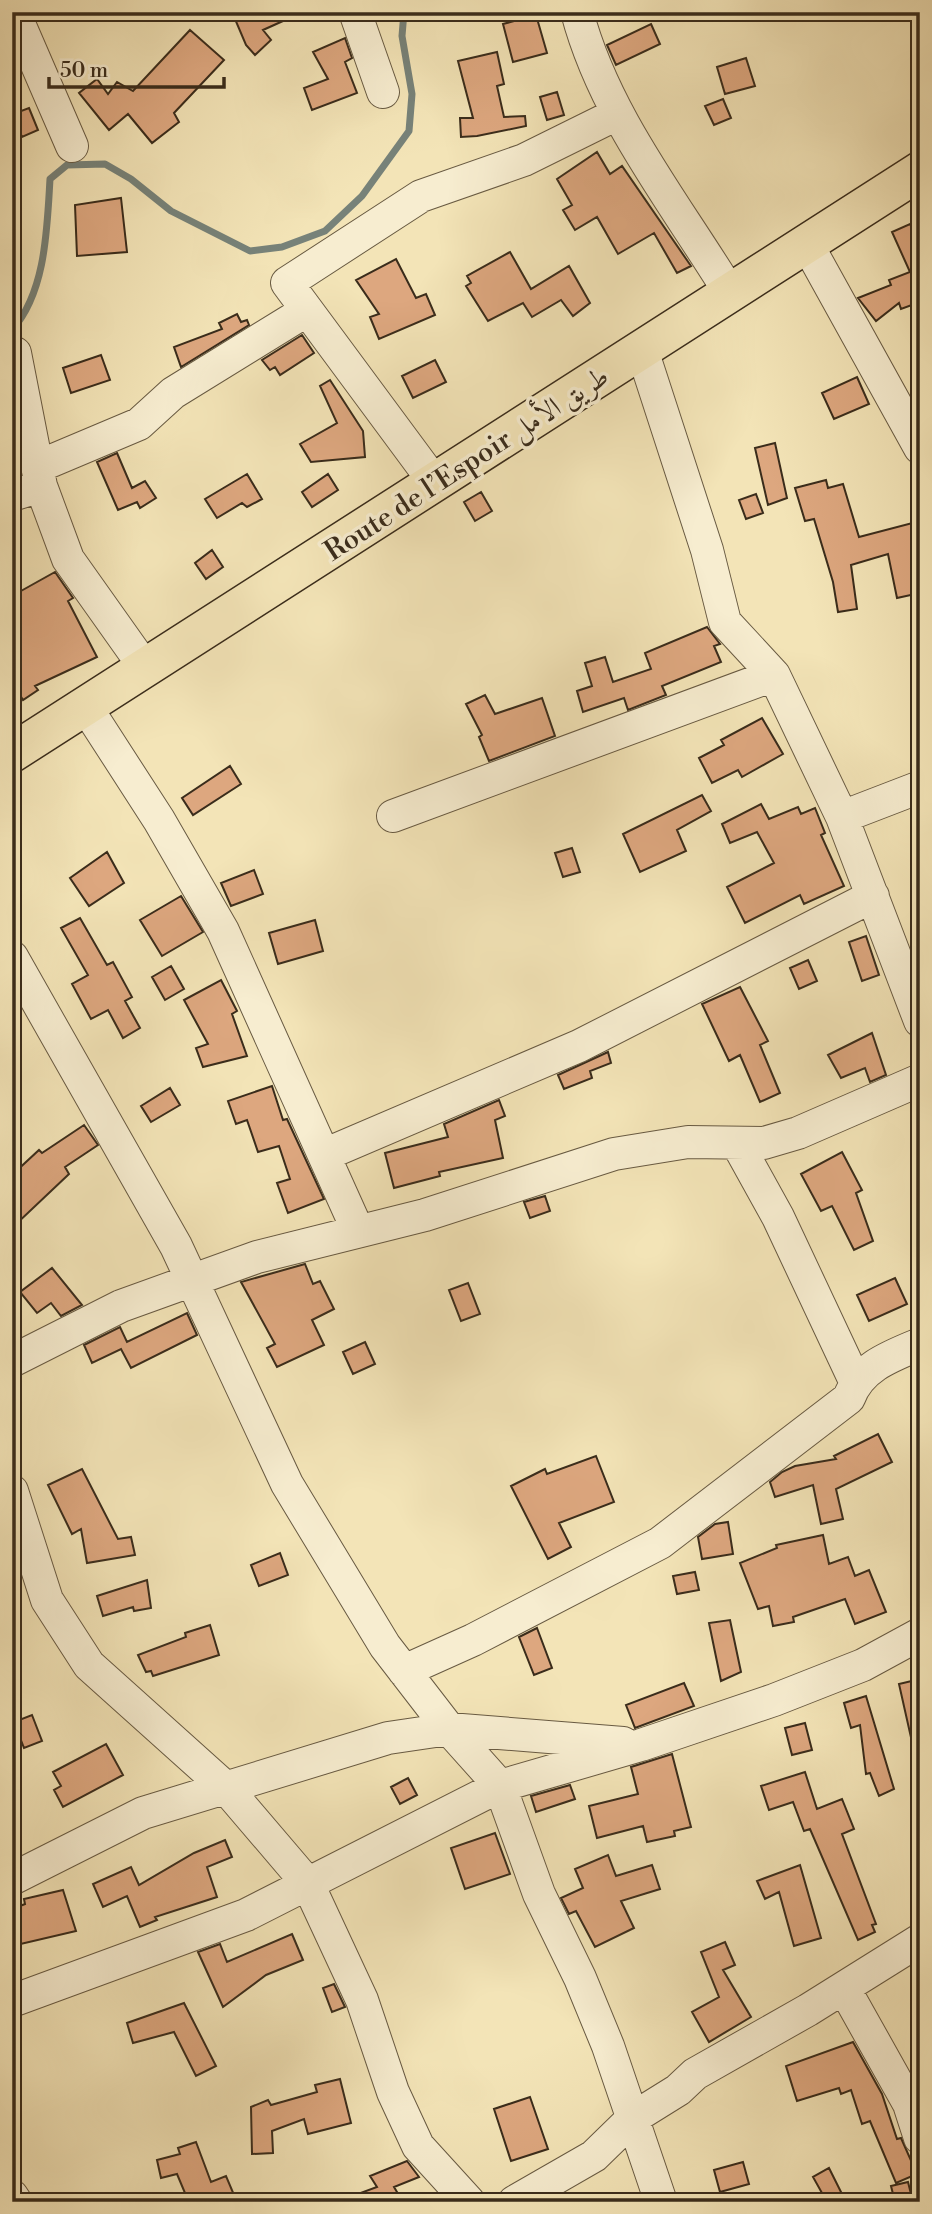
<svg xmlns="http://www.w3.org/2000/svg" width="932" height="2214" font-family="'Libre Bodoni',Amiri,serif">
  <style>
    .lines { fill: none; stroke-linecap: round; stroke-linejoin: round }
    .stream { stroke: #778279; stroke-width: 7 }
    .building { fill: #dda77f; stroke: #3a2c1b; stroke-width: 2 }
    .minor-casing { stroke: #685a42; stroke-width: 34 }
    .highway-casing { stroke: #3a2c1b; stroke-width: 41 }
    .minor { stroke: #f7edd0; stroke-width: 32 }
    .highway { stroke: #f3e4b7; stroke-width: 38 }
    .labels { text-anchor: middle; stroke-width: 7; stroke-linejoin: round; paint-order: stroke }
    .street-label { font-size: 28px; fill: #3a2c1b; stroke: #f7edd0 }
  </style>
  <rect width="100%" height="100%" fill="#f3e4b7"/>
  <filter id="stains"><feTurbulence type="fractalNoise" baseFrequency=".00286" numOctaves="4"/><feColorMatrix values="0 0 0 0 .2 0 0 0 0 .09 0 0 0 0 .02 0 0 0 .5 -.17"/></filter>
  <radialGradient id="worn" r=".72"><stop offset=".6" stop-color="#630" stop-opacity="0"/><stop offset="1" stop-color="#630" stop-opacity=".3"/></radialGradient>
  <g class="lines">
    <path class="stream" d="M12,330C46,292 47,228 50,179L67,165L105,164L131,179L171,211L250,251L282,247L325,231L362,196L409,131L412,94L402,36L404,12"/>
  </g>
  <path class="building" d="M232,12H303L263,30L271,40L255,55L246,45Z
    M536,15L547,53L513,62L503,24Z
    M651,24L660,44L616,65L607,45Z
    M190,30L224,60L174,113L179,122L152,143L128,114L109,130L79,93L97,79L108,94L117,82L133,91Z
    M345,38L352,58L345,62L357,93L312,110L304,88L328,79L313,52Z
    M497,52L504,84L497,86L504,117L525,116L526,126L477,136L461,137L460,118H473L458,61Z
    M746,58L755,86L725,94L717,67Z
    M557,92L564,115L547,120L540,97Z
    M723,99L731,118L714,125L705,106Z
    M29,108L38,130L22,137L13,114Z
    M597,152L610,174L622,166L691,266L677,273L654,233L618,254L597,217L575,230L563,210L572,205L557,179Z
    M121,198L127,252L77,256L75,205Z
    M910,224L920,244V302L901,309L899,303L876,321L858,298L891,285L889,280L910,272L892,232Z
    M510,252L531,289L569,266L590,303L573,316L561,300L532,317L523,303L488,321L466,286L471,283L467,276Z
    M396,259L416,298L426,294L435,315L379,339L370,317L379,314L356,280Z
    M237,314L241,322L247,320L249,325L181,367L174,347L222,329L219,323Z
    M302,335L314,353L280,375L275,367L270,370L262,360Z
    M101,355L110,380L71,393L63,368Z
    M435,360L446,382L413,398L402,376Z
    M857,377L869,404L834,419L822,393Z
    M330,380L363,431L365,457L311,462L300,444L337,423L320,386Z
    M775,443L787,498L768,505L755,448Z
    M117,453L132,488L145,481L156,498L140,508L137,502L118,510L97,462Z
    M247,474L262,499L247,507L242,503L217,518L205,499Z
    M328,474L338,490L312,507L302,492Z
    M826,480L828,488L843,484L859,537L920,521V593L897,598L888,554L851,565L857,609L838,612L833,582L814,519L805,521L795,488Z
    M481,492L492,511L475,521L464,502Z
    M756,494L763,513L746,519L739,500Z
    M212,550L223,567L206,579L195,563Z
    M55,572L73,598L68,601L97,657L35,686L38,690L23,700L12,682V596Z
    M707,627L720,644L714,646L721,662L662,686L666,695L628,710L624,698L583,712L577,691L592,686L585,663L605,657L613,682L651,669L645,653Z
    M485,695L495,714L542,698L555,736L489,761L479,737L482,735L466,704Z
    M762,718L783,754L742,777L738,770L712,783L699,758L724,745L721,740Z
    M230,766L241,784L193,815L182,798Z
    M702,795L711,811L677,830L686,851L640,872L623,834Z
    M761,804L769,819L798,807L801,814L815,808L825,833L821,835L844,886L804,904L800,895L745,923L727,887L774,863L757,832L730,843L722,824Z
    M572,848L580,872L563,877L555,853Z
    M107,852L124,883L89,906L70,878Z
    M254,870L263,894L231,906L221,883Z
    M181,896L203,932L162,956L140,920Z
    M80,918L107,965L113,962L132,997L125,1001L140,1028L123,1038L108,1010L91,1019L72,984L88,975L61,928Z
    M315,920L323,951L278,964L269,933Z
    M866,936L879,975L862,981L849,942Z
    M808,960L817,981L799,989L790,968Z
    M171,966L184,989L165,1000L152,977Z
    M221,980L237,1011L232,1014L247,1056L203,1067L196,1048L208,1044L184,1000Z
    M740,987L768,1041L760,1045L780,1093L760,1102L740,1055L729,1061L702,1004Z
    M872,1033L886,1075L870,1082L865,1068L841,1078L828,1055Z
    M608,1052L611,1063L590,1071L592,1078L564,1089L558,1075Z
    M272,1086L283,1120L287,1119L324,1199L288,1213L277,1183L290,1179L279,1146L258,1152L247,1120L236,1124L228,1101Z
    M170,1088L180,1105L151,1122L141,1106Z
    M499,1100L505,1116L495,1120L503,1158L439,1172L440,1176L394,1188L385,1153L448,1137L444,1124Z
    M84,1125L98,1145L65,1167L69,1174L12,1228V1175L39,1150L42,1153Z
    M842,1152L862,1190L856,1193L873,1241L854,1250L832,1206L821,1211L801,1174Z
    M545,1196L550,1211L530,1218L524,1202Z
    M305,1264L313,1284L320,1281L334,1309L312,1320L324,1345L277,1367L267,1348L275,1344L241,1282Z
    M52,1268L82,1305L61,1316L51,1303L37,1313L20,1292Z
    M895,1278L907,1304L869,1321L857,1295Z
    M468,1283L480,1314L461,1321L449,1290Z
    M187,1313L197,1335L131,1368L121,1349L92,1363L84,1345L120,1327L127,1342Z
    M365,1342L375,1364L353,1374L343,1352Z
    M878,1434L892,1462L836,1489L843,1519L821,1524L813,1485L775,1497L770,1482L782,1472L795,1466L836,1459L834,1456Z
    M596,1456L614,1502L559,1523L571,1547L548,1559L511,1486L545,1469L547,1474Z
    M82,1469L118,1539L131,1537L135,1555L87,1563L81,1529L72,1534L48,1485Z
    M728,1522L733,1554L702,1559L698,1537L715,1524Z
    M823,1535L829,1564L848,1557L855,1576L869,1570L886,1612L855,1624L845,1599L793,1617L794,1622L773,1626L769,1606L758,1609L740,1563L777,1548L776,1545Z
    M280,1553L288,1575L259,1586L251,1565Z
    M695,1572L699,1590L677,1594L673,1576Z
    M147,1580L151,1608L134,1611L133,1607L103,1616L97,1596Z
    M730,1620L741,1672L721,1681L709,1623Z
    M210,1625L219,1655L153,1676L151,1671L146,1672L138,1655L186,1637L185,1633Z
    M537,1628L552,1668L534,1675L519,1637Z
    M920,1679V1741L912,1742L899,1684Z
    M684,1683L694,1706L635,1728L626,1705Z
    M866,1696L894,1789L879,1796L870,1773L866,1774L860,1725L851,1728L844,1703Z
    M32,1715L42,1741L24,1748L14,1722Z
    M805,1723L812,1750L792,1755L785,1728Z
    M106,1744L123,1775L63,1807L54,1790L61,1786L53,1772Z
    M672,1754L691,1827L674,1831L675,1836L647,1842L643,1826L597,1838L589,1806L638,1794L631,1767Z
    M805,1772L817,1809L842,1799L854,1829L842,1834L876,1924L872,1925L875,1932L858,1940L810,1829L804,1831L793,1802L769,1810L761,1786Z
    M408,1778L417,1795L400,1804L391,1787Z
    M570,1785L575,1799L536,1812L531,1796Z
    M495,1833L510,1874L465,1889L451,1848Z
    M225,1840L232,1857L207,1867L217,1897L155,1917L157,1920L140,1927L127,1896L103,1907L93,1884L131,1867L139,1885L194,1853Z
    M608,1855L616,1876L652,1865L660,1889L621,1901L634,1928L595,1947L576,1911L569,1914L561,1898L583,1888L575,1869Z
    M800,1865L821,1938L794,1946L779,1892L765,1899L757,1881Z
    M63,1890L76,1931L12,1946V1909L25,1904L24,1899Z
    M292,1934L303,1960L266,1975L223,2007L198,1952L220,1944L227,1962Z
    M725,1942L735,1965L723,1970L751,2017L709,2042L692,2012L719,1997L701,1952Z
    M334,1984L345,2007L332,2012L323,1988Z
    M184,2003L216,2066L196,2076L174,2032L133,2043L127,2023Z
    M853,2042L882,2094L897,2139L901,2138L917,2174L896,2183L870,2121L862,2124L851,2090L841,2094L839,2088L797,2101L786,2066Z
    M340,2079L351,2123L308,2134L304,2119L272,2131L273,2153L252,2154L251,2107L268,2100L271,2105L317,2092L315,2085Z
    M530,2097L548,2149L511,2161L494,2109Z
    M196,2142L211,2182L226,2176L237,2202H164L185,2193L177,2174L161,2178L157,2160L180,2154L178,2148Z
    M407,2161L419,2177L394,2187L403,2202H345L344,2199L377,2187L370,2176Z
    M743,2162L749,2184L720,2192L714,2170Z
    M829,2168L846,2202H827L813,2177Z
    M908,2182L913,2202H895L891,2186Z"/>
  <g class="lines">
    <defs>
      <path id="minor" d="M14,12L72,146
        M355,12L383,92
        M577,12C604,115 675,203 730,293
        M807,244L920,448
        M642,350L707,550L725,622L774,675L842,817L920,1021
        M15,353L41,486L68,559L146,669
        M37,467L139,424L173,393L306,311
        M435,483L287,283L421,196L524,160L617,114
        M12,495L41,486
        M86,707L159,820L223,931L358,1231
        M393,816L774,675
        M842,817L920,787
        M12,957L176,1246L287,1484L385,1646L449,1729L500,1786L539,1894L580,1978L608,2046L661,2202
        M737,1143L778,1217L855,1381
        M324,1155L579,1046L873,896
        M12,1361L121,1306L257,1257L425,1215L614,1154L688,1142L764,1143L798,1133L920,1080
        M12,1491L47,1600L89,1665L227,1789L308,1884L362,2000L393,2092L418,2146L469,2202
        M404,1671L473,1640L660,1543L849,1398C860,1367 891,1356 920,1344
        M12,1879L143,1813L388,1738L449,1729L623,1743
        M844,1988L909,2104L920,2138
        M12,2001L246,1915L500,1786L641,1745L774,1700L863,1665L920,1634
        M12,2196L16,2202
        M514,2202L594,2156L633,2118L678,2090L695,2074L808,2010L920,1940"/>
      <path id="highway" d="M12,753L920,171"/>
    </defs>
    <use href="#minor" class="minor-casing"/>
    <use href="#highway" class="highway-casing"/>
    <use href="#minor" class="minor"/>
    <use href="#highway" class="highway"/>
  </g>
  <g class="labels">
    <g class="street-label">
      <text transform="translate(466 463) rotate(-33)" y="10">Route de l’Espoir طريق الأمل</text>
    </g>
  </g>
  <rect width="932" height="2214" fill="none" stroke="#f3e4b7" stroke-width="42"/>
  <rect x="14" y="14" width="904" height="2186" fill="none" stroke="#3a2c1b" stroke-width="3.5"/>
  <rect x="21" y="21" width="890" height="2172" fill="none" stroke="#3a2c1b" stroke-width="2"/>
  <path d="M49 77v10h175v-10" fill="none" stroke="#3a2c1b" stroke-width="3.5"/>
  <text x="60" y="77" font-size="21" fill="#3a2c1b" stroke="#f7edd0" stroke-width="5" paint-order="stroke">50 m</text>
  <rect width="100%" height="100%" filter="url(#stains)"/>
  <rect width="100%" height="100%" fill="url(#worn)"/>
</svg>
